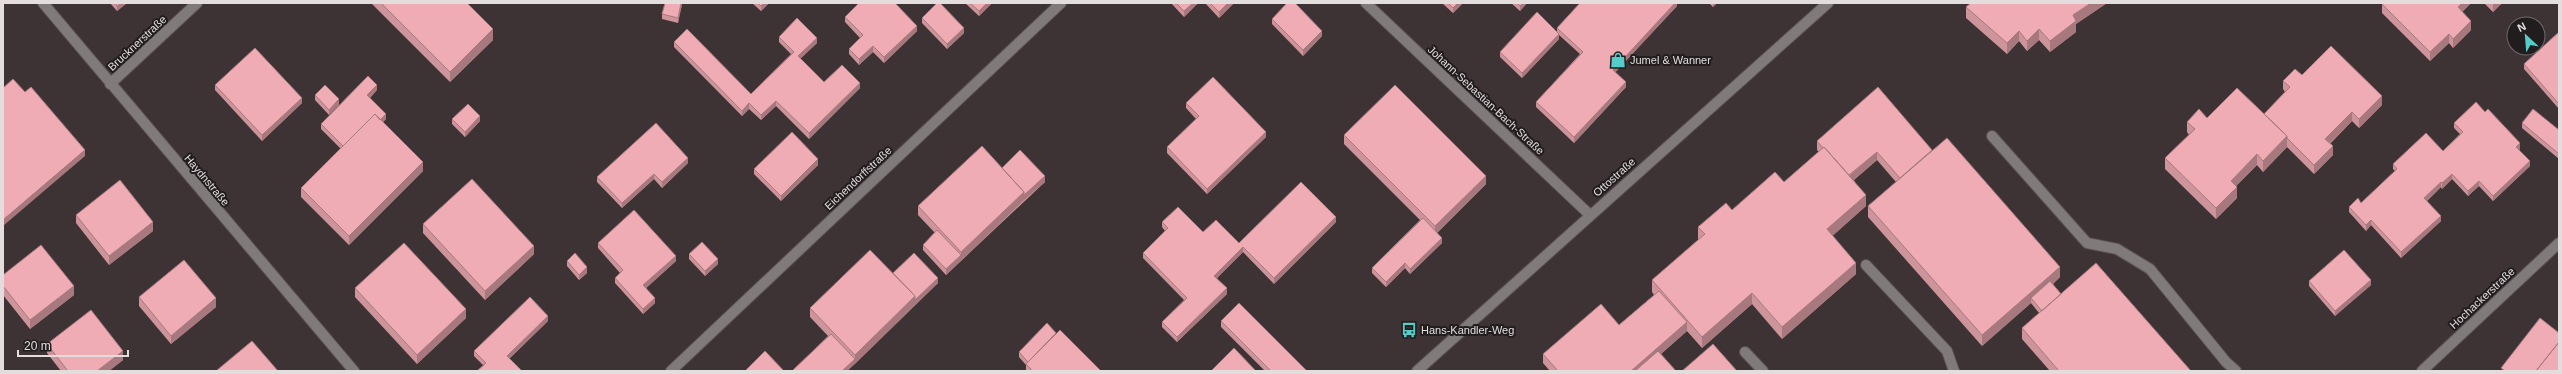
<svg xmlns="http://www.w3.org/2000/svg" width="2562" height="374" font-family="Helvetica,sans-serif">
  <style>
    .lines { fill: none; stroke-linecap: round; stroke-linejoin: round }
    .minor-casing { stroke: #5c5253; stroke-width: 12 }
    .minor { stroke: #807a7b; stroke-width: 10 }
    .wall { fill: #ce949b }
    .shaded-wall { fill: #a7787e }
    .building { fill: #efacb4; stroke: #a7787e }
    .labels { text-anchor: middle; stroke-width: 4; stroke-linejoin: round; paint-order: stroke }
    .street-label { font-size: 11px; fill: #e4ddde; stroke: #211c1d }
    .poi-label { font-size: 11px; fill: #e4ddde; stroke: #211c1d; text-anchor: start }
  </style>
  <rect width="100%" height="100%" fill="#3e3334"/>
  <g class="lines">
    <defs>
      <path id="minor" d="M43,3L354,371
        M1366,3L1590,215
        M110,84L197,3
        M1992,136L2087,243L2117,249L2150,269L2226,362L2236,371
        M1866,265L1947,351L1954,371
        M1745,352L1763,371
        M671,371L1061,3
        M1417,371L1828,3
        M2422,371L2559,243"/>
    </defs>
    <use href="#minor" class="minor-casing"/>
    <use href="#minor" class="minor"/>
  </g>
  <path class="wall" d="M110,3H127L117,11Z
    M371,3H467L493,40L450,82Z
    M682,3L678,23L662,19V14Z
    M752,3H769L761,11Z
    M965,3H992L979,16Z
    M1171,3H1198L1184,17Z
    M1205,3H1234L1219,18Z
    M1442,3H1463L1453,13Z
    M1511,3H1527L1520,11Z
    M1677,3V6L1615,72L1626,87L1574,143L1536,107V102L1580,54L1559,35V39L1522,78L1500,57V52L1557,32V28Z
    M1709,3H1717L1713,7Z
    M1971,3H2107L2076,24V32L2050,52L2039,40L2027,51L2019,41L2007,54L1966,18V7Z
    M2384,3H2471L2462,12L2471,30L2453,48L2449,43L2430,61L2382,13V4Z
    M2484,3H2502L2493,12Z
    M845,17L917,31L884,63L873,52L859,65L849,54V49L860,38L845,22Z
    M922,18L964,33L947,49L922,23Z
    M1272,19L1322,36L1303,56L1272,24Z
    M2559,32V109L2524,69V64Z
    M779,37L817,43L800,59L824,82L860,88L809,139L776,106L761,120L749,109L742,116L674,47V42L751,94L791,54L779,42Z
    M2302,75L2382,105L2359,128L2352,121L2330,144L2333,155L2314,174L2287,147L2263,172L2257,165L2236,186L2237,198L2216,219L2165,169V158L2189,135L2187,132V122L2207,118L2264,114L2285,92L2283,89V81Z
    M215,85L302,103L262,141L215,90Z
    M377,90L370,98L386,119L383,122L423,171L349,245L301,197V188L341,149L321,129V124Z
    M315,95L339,105L329,115L315,100Z
    M1186,103L1266,137L1207,194L1167,153V147L1196,119L1186,108Z
    M452,119L480,121L465,137L452,124Z
    M2454,123L2520,149L2519,150L2530,166L2493,201L2479,186L2468,196L2452,179L2442,189L2441,187L2427,201L2441,221L2401,258L2371,225L2366,231L2349,212V207L2361,203L2395,171L2393,169V164L2443,151L2460,134L2454,128Z
    M2522,123L2559,130V159L2522,128Z
    M1344,135L1486,184L1437,233L1442,243L1410,274L1405,268L1386,287L1372,273V268L1420,220L1344,144Z
    M1817,141L1932,150L2060,277L2053,284L2061,294L2191,371H2050L2022,339V328L2039,313L2031,303L1982,346L1868,217V206L1896,182L1877,160L1854,180L1866,206L1832,236L1856,274L1782,339L1752,304L1702,348L1687,331L1661,354L1676,371H1550L1543,363V354L1619,325L1654,295L1652,292V280L1699,239H1698V227L1732,210L1784,182L1819,152L1817,150Z
    M688,163L662,188L654,179L622,208L597,182V177Z
    M818,165L781,201L754,174V169Z
    M1002,168L1045,182L946,275L923,250V245L935,233L918,215V206Z
    M76,215L153,231L109,265L76,223Z
    M1162,222L1203,232L1239,243L1336,222L1274,284L1243,252L1217,278L1227,294L1177,342L1162,327V322L1184,300L1143,258V253L1165,231L1162,227Z
    M423,224L534,254L485,300L423,233Z
    M598,243L676,261L646,288L655,303L643,314L615,283V278L620,273L598,248Z
    M689,254L718,264L705,276L689,259Z
    M567,261L587,273L579,280L567,266Z
    M893,273L938,283L847,371H792L828,336L810,317V308Z
    M3,275L74,295L30,329L3,295Z
    M2309,281L2371,285L2335,316L2309,286Z
    M355,288L466,318L417,364L355,297Z
    M139,297L216,307L171,344L139,306Z
    M548,321L510,358L483,365L474,356V351Z
    M1221,321L1307,371H1265L1221,327Z
    M1056,333L1101,371H1026V365L1019,357V352Z
    M47,344L123,360L109,371H61L47,353Z"/>
  <path class="shaded-wall" d="M121,3H127L117,11V6Z
    M681,3H682V5L678,23V18Z
    M764,3H769L761,11V6Z
    M987,3H992L979,16V11Z
    M1193,3H1198L1184,17V11Z
    M1228,3H1234L1219,18V12Z
    M1458,3H1463L1453,13V8Z
    M1523,3H1527L1520,11V6Z
    M1675,3H1677V6L1613,75V70Z
    M1713,3H1717L1713,7Z
    M2091,3H2107L2076,24V32L2050,52V41L2073,15Z
    M2462,3H2471L2458,16V7Z
    M2493,3H2502L2493,12Z
    M2471,21V30L2453,48V39Z
    M917,26V31L884,63V57Z
    M964,28V33L947,49V44Z
    M493,29V40L450,82V72Z
    M2039,29V40L2027,51V41Z
    M1322,31V36L1303,56V50Z
    M2019,31V41L2007,54V43Z
    M1559,34V39L1522,78V73Z
    M2449,34V43L2430,61V52Z
    M817,38V43L798,61V56Z
    M873,46V52L859,65V59Z
    M1626,82V87L1574,143V137Z
    M860,83V88L809,139V133Z
    M377,85V90L367,100V95Z
    M2382,96V105L2359,128V119Z
    M302,98V103L262,141V135Z
    M339,99V105L329,115V110Z
    M776,101V106L761,120V115Z
    M749,103V109L742,116V111Z
    M2352,112V121L2325,148V139Z
    M386,114V119L378,127V121Z
    M480,116V121L465,137V132Z
    M1266,132V137L1207,194V189Z
    M2287,136V147L2263,172V161Z
    M2520,143V149L2516,152V147Z
    M2333,146V155L2314,174V165Z
    M85,150V156L3,226V220Z
    M1877,152V160L1848,185V177Z
    M2257,154V165L2231,191V181Z
    M688,158V163L662,188V182Z
    M818,159V165L781,201V196Z
    M2530,161V166L2493,201V196Z
    M423,162V171L349,245V236Z
    M654,174V179L622,208V203Z
    M2452,174V179L2442,189V183Z
    M1045,176V182L1024,200V195Z
    M1486,176V184L1435,235V226Z
    M2479,181V186L2468,196V191Z
    M2441,182V187L2424,203V198Z
    M2237,187V198L2216,219V208Z
    M1024,192V200L961,261V252Z
    M1866,195V206L1827,241V229Z
    M2441,216V221L2401,258V252Z
    M1336,217V222L1274,284V278Z
    M2371,220V225L2366,231V225Z
    M153,222V231L109,265V256Z
    M1442,238V243L1410,274V269Z
    M534,246V254L485,300V291Z
    M1243,247V252L1214,281V276Z
    M961,255V261L946,275V269Z
    M676,256V261L643,291V285Z
    M718,259V264L705,276V271Z
    M1405,263V268L1386,287V282Z
    M1856,263V274L1782,339V327Z
    M587,267V273L579,280V275Z
    M2060,267V277L2033,301L2031,298V303L1982,346V335Z
    M938,278V283L855,364L847,371H842L855,359V355L915,296Z
    M2371,280V285L2335,316V311Z
    M74,286V295L30,329V320Z
    M1227,288V294L1177,342V337Z
    M1752,293V304L1702,348V337Z
    M216,298V307L171,344V336Z
    M655,298V303L643,314V309Z
    M466,309V318L417,364V355Z
    M548,316V321L507,361V356Z
    M1687,322V331L1641,371H1631Z
    M123,351V360L109,371H97Z"/>
  <path class="building" d="M115,3H121L117,6Z
    M381,3H467L493,29L450,72Z
    M665,3H681L678,18L662,14Z
    M758,3H764L761,6Z
    M859,3H895L917,26L884,57L873,46L859,59L849,49L863,35L845,17Z
    M937,3H940L964,28L947,44L922,18Z
    M970,3H987L979,11Z
    M1176,3H1193L1184,11Z
    M1210,3H1228L1219,12Z
    M1287,3H1295L1322,31L1303,50L1272,19Z
    M1448,3H1458L1453,8Z
    M1517,3H1523L1520,6Z
    M1580,3H1675L1613,70L1626,82L1574,137L1536,102L1583,52L1557,28Z
    M1971,3H2091L2073,15L2076,21L2050,41L2039,29L2027,41L2019,31L2007,43L1966,7Z
    M2384,3H2462L2458,7L2471,21L2453,39L2449,34L2430,52L2382,4Z
    M1537,12L1559,34L1522,73L1500,52Z
    M797,18L817,38L798,56L824,82L842,65L860,83L809,133L776,101L761,115L749,103L742,111L674,42L687,29L751,94L794,52L779,37Z
    M2559,32V104L2524,64Z
    M2331,46L2382,96L2359,119L2352,112L2325,139L2333,146L2314,165L2287,138V136L2264,114L2290,87L2283,81L2295,69L2302,75Z
    M255,48L302,98L262,135L215,85Z
    M368,76L377,85L367,95L386,114L380,120L375,114L343,146L321,124Z
    M1213,77L1266,132L1207,189L1167,147L1199,116L1186,103Z
    M13,79L25,92L31,87L85,150L3,220V88Z
    M325,85L339,99L329,110L315,95Z
    M1395,85L1486,176L1435,226L1344,135Z
    M1878,87L1932,150L1900,178L1877,152L1849,175L1824,147L1823,148L1817,141Z
    M2237,88L2287,136L2263,161L2257,154L2231,181L2237,187L2216,208L2165,158L2195,129L2187,122L2199,109L2207,118Z
    M2476,102L2485,112L2488,109L2520,143L2516,147L2530,161L2493,196L2479,181L2468,191L2452,174L2442,183L2441,182L2424,198L2441,216L2401,252L2371,220L2366,225L2349,207L2358,198L2361,203L2397,169L2393,164L2426,133L2443,151L2463,132L2454,123Z
    M468,104L480,116L465,132L452,119Z
    M2533,109L2559,130V154L2522,123Z
    M375,114L423,162L349,236L301,188Z
    M656,123L688,158L662,182L654,174L622,203L597,177Z
    M792,132L818,159L781,196L754,169Z
    M1947,138L2060,267L1982,335L1868,206Z
    M982,146L1024,192L961,252L918,206Z
    M1824,147L1866,195L1827,229L1856,263L1782,327L1752,293L1702,337L1652,280L1705,234L1698,227L1726,203L1732,210L1775,172L1784,182Z
    M1020,150L1045,176L1024,195V192L1002,168Z
    M472,179L534,246L485,291L423,224Z
    M120,180L153,222L109,256L76,215Z
    M1301,182L1336,217L1274,278L1243,247L1214,276L1227,288L1177,337L1162,322L1187,298L1143,253L1168,228L1162,222L1178,207L1203,232L1216,220L1239,243Z
    M634,210L676,256L643,285L655,298L643,309L615,278L623,270L598,243Z
    M1423,218L1442,238L1410,269L1405,263L1386,282L1372,268Z
    M937,230L961,255L946,269L923,245Z
    M702,242L718,259L705,271L689,254Z
    M404,243L466,309L417,355L355,288Z
    M41,245L74,286L30,320L3,286V275Z
    M870,250L915,296L855,355L810,308Z
    M2344,250L2371,280L2335,311L2309,281Z
    M575,253L587,267L579,275L567,261Z
    M914,253L938,278L915,300V296L893,273Z
    M184,260L216,298L171,336L139,297Z
    M2096,263L2191,371H2059L2022,328Z
    M2050,281L2061,294L2042,311L2031,298Z
    M1659,291L1687,322L1631,371H1558L1543,354L1601,304L1619,325Z
    M530,297L548,316L507,356L522,371H477L486,363L474,351Z
    M1239,303L1307,371H1271L1221,321Z
    M91,310L123,351L97,371H68L47,344Z
    M2540,318L2559,333V342L2536,371H2505L2501,368Z
    M1047,323L1056,333L1028,362L1019,352Z
    M1060,330L1101,371H1030L1031,369L1026,364Z
    M831,334L855,359L842,371H792Z
    M252,341L278,371H216Z
    M2559,342V371H2536Z
    M1713,344L1737,371H1682Z
    M1234,348L1256,371H1211Z
    M765,351L784,371H745Z
    M1658,351L1676,371H1635Z"/>
  <defs>
    <symbol id="shop-bare" viewBox="-9 -9 18 18"><path d="M-5-2.5h2.3a2.7 3.5 0 0 1 5.4 0H5L5.5 6h-11ZM-1.5-2.5h3a1.5 2.3 0 0 0-3 0Z" fill="#54cdc8" stroke="#211c1d" stroke-width="2.5" paint-order="stroke"/></symbol>
    <symbol id="bus-bare" viewBox="-9 -9 18 18"><path d="M-5-6H5V4H4V6H2V4H-2V6H-4V4H-5ZM-3.5-4V0h7V-4ZM-3.5 1.2v1.5H-2V1.2ZM2 1.2v1.5H3.5V1.2Z" fill="#54cdc8" stroke="#211c1d" stroke-width="2.5" paint-order="stroke"/></symbol>
  </defs>
  <g fill-rule="evenodd">
    <use href="#shop-bare" x="1607" y="49" width="22" height="22"/>
    <use href="#bus-bare" x="1398" y="319" width="22" height="22"/>
  </g>
  <g class="labels">
    <g class="street-label">
      <text transform="translate(137 43) rotate(-43)" y="4">Brucknerstraße</text>
      <text transform="translate(1486 100) rotate(43)" y="4">Johann-Sebastian-Bach-Straße</text>
      <text transform="translate(1614 177) rotate(-42)" y="4">Ottostraße</text>
      <text transform="translate(858 178) rotate(-43)" y="4">Eichendorffstraße</text>
      <text transform="translate(207 180) rotate(50)" y="4">Haydnstraße</text>
      <text transform="translate(2482 298) rotate(-43)" y="4">Hochackerstraße</text>
    </g>
    <g class="poi-label">
      <text x="1630" y="64">Jumel &amp; Wanner</text>
      <text x="1421" y="334">Hans-Kandler-Weg</text>
    </g>
  </g>
  <rect width="2562" height="374" fill="none" stroke="#e4ddde" stroke-width="8"/>
  <g transform="translate(2526 36) rotate(334)"><circle r="19" fill="#211c1d" stroke="#6f696a"/>
  <path d="M0-3L7 15L0 10L-7 15Z" fill="#54cdc8"/>
  <text y="-6" font-size="11" font-weight="bold" text-anchor="middle" fill="#e4ddde">N</text>
  </g>
  <path d="M18 350v6h110v-6" fill="none" stroke="#e4ddde" stroke-width="2"/>
  <text x="24" y="350" font-size="12" fill="#e4ddde" stroke="#211c1d" stroke-width="3" paint-order="stroke">20 m</text>
</svg>
